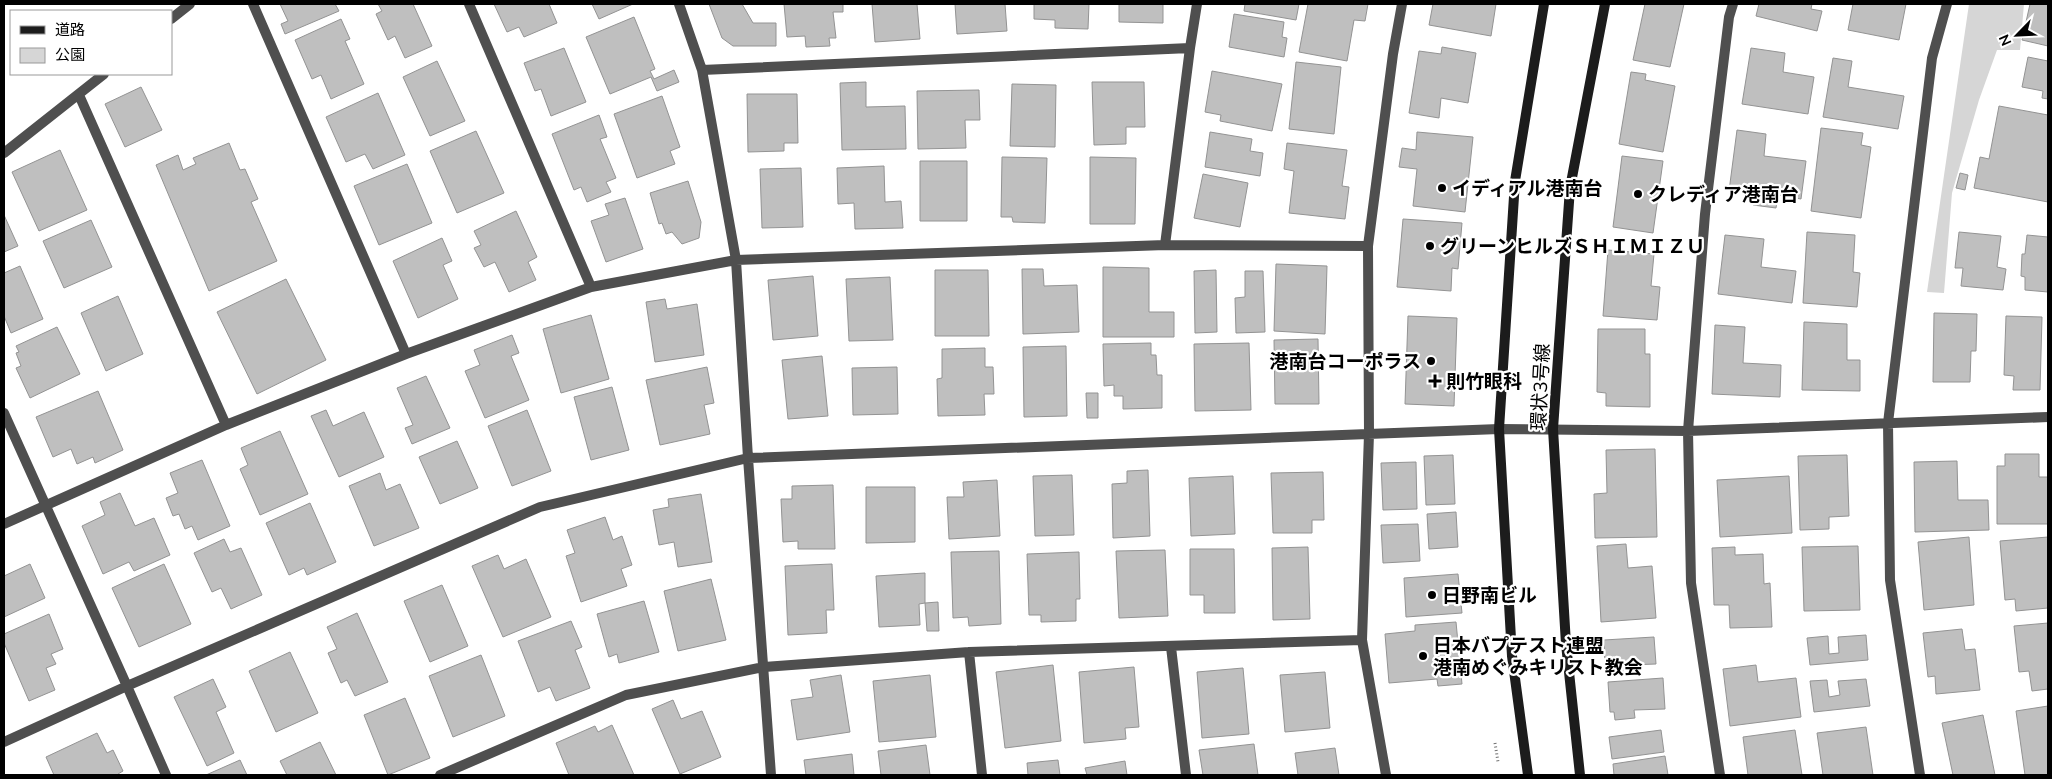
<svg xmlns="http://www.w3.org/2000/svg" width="2052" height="779" font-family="Mulish,'Noto Sans JP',sans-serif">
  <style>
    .green { fill: #d6d6d6 }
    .building { fill: #bfbfbf; stroke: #939393 }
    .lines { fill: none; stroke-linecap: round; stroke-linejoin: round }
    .path { stroke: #717171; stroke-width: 3; stroke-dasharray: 1 2.5; stroke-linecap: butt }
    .street { stroke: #4f4f4f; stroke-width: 10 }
    .secondary { stroke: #1c1c1c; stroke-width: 10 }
    .poi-dot { fill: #000; stroke: #fff; stroke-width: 2 }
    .labels { text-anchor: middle; stroke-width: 4.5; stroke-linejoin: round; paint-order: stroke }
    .poi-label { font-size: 19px; font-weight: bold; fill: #000; stroke: #fff; text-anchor: start }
    .street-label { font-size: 19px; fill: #000; stroke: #fff }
  </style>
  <rect width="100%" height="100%" fill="#fff"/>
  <path class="green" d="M1969,4H2024L2020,50H1997L1979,100L1952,193L1944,293L1927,292Z"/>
  <path class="building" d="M280,4H335L339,11L285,34L281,24L288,21Z
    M378,4H413L432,46L405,58L395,36L388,40L376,14L382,11Z
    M494,4H549L557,23L524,37L519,27L507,32Z
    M592,4H633L599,19Z
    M709,4H742L753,23H776V46H733L722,38Z
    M784,4H843V12H833L836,38H829L830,46L806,47L805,36L787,37Z
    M872,4H917L920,39L875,42Z
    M955,4H1005L1007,31L957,34Z
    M1034,4H1089L1088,29L1055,28V20L1034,19Z
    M1119,4H1163V23L1119,22Z
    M1245,4H1299L1296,20L1244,11Z
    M1308,4H1368L1365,21L1354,20L1347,61L1299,52Z
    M1433,4H1496L1491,36L1429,25Z
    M1645,4H1684L1670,67L1633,60Z
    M1759,4H1812L1811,9L1822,11L1817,31L1756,16Z
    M1853,4H1906L1899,40L1848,30Z
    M2030,4H2048V46L2022,40Z
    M1234,14L1284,22L1282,37L1287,38L1284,57L1229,47Z
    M634,17L655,69L650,71L654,79L674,70L679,82L657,91L651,77L610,94L586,37Z
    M341,19L350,39L345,41L364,84L331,99L321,75L312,79L295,40Z
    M1442,47L1476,53L1468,103L1441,98L1439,118L1409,113L1419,51L1441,54Z
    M564,48L586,102L551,116L541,89L535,91L524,63Z
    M1751,48L1785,53L1783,72L1814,77L1808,114L1742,104Z
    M2028,57L2048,61V99L2042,98L2043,91L2022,87Z
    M1833,58L1852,61L1848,87L1904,96L1898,129L1823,117Z
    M437,61L465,121L430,136L403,77Z
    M1296,62L1341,67L1334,134L1289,129Z
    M1212,71L1282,84L1272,131L1220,121L1221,115L1205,112Z
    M1631,72L1646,74L1645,80L1675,86L1663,152L1619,144Z
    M866,82V107L905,106L906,149L842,150L840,83Z
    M1092,82H1144L1145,127H1126V144L1094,145Z
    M1012,84L1056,85L1055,147L1010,146Z
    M141,87L162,130L125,147L105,104Z
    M979,90L980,120H965L966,148L918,149L917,91Z
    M378,93L405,155L373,169L365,154L346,162L326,117Z
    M747,94H797L798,143H784V151L748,152Z
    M662,96L680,147L670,151L675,164L637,178L614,114Z
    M1999,106L2048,115V202L1974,188L1980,157L1989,159Z
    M599,115L607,137L600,139L616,178L606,182L611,192L587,202L581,187L574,190L552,134Z
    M1821,128L1863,133L1861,145L1871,147L1861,218L1811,211Z
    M1737,130L1766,134L1764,156L1806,161L1801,199L1778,195L1776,208L1753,205L1755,194L1729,191Z
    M476,131L504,193L457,213L430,151Z
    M1210,132L1252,139L1250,151L1263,153L1260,176L1205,167Z
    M1417,132L1473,137L1465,212L1413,206L1417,169L1399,167L1402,148L1416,150Z
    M229,143L240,170L245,169L258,199L251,202L277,261L209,291L156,165L178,155L183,170L196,164L193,158Z
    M1287,143L1347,150L1342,186L1349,187L1345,219L1289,213L1294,171L1284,169Z
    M60,150L87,210L39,231L12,172Z
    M1622,156L1663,161L1653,233L1613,227Z
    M1002,157L1047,158L1045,223L1013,222L1012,217H1001Z
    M1090,157L1136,158L1135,224H1090Z
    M920,161H967V221H920Z
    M407,164L432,223L379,245L354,186Z
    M884,166L885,202L901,201L903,228L855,229L854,203L838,204L837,168Z
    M801,168L803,227L762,228L760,169Z
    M1960,173L1968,175L1965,190L1956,188Z
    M1203,174L1248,183L1240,227L1194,218Z
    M688,181L701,222L699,238L682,244L672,232L666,234L662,223L659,224L650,193Z
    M625,198L643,249L606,262L591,221L609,215L605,204Z
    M516,211L537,257L528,262L536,280L509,292L495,262L484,267L474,248L481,245L474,231Z
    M4,215L18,246L4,252Z
    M1403,219L1462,223L1458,269L1452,268L1451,291L1397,287Z
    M91,220L112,267L64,288L43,241Z
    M1807,232L1855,235L1853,272L1860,273L1857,307L1803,303Z
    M1959,232L2001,236L1997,267L2006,269L2003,290L1961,286L1963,268H1955Z
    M1725,235L1764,239L1761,267L1796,271L1792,303L1718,294Z
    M2027,235L2048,237V292L2025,290V277L2021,276L2022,254H2025Z
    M442,238L452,261L443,265L458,299L418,318L393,261Z
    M1608,250L1654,254L1651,286L1660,287L1657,320L1603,316Z
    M1276,264L1327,266L1325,334L1274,331Z
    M20,266L43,319L11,333L4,316V273Z
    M1103,267L1149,268V312H1174V337H1103Z
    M1022,269H1043L1044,286L1077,285L1079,332L1023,334Z
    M935,270H988L989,336H935Z
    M1216,270L1217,332L1195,333L1194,271Z
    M1245,271H1263L1265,332L1236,333L1235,298L1245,297Z
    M813,276L818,336L773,340L768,280Z
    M890,277L893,340L849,341L846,279Z
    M286,279L326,360L257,394L217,312Z
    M118,296L143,354L106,371L81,313Z
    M665,299L667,309L697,304L704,355L655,362L646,302Z
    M1934,313L1977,314L1976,351H1971L1970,382H1933Z
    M591,315L609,379L561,393L543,329Z
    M1408,316L1457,318L1454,406L1405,404Z
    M2006,316L2042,317L2040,390H2013L2014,376L2004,375Z
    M1804,322L1847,324V360H1860V391L1802,390Z
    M1715,325L1745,327L1743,363L1781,365L1780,397L1712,394Z
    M57,327L80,374L30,398L16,368L21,366L16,353L19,352L16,346Z
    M1598,329H1645V354H1650V407L1606,406V393L1597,392Z
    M512,335L519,353L511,356L529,400L485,418L465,371L480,365L474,350Z
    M1318,339L1319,404H1275L1274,340Z
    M1151,343V355H1156L1157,375H1162V408L1123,409V396H1114V385L1104,386L1103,344Z
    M1249,343L1251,410L1195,411L1194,344Z
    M1066,346L1067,416L1024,417L1023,347Z
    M985,348V367H993L994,394H984L985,415L938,416L937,379L942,378V349Z
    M822,356L828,416L788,419L782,360Z
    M707,367L714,403L704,405L710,434L660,445L646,380Z
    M897,367L898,414L853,415L852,368Z
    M426,376L450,428L412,444L405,428L413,425L397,388Z
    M612,387L629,450L591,460L574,397Z
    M98,391L123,450L95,463L93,457L77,464L71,449L53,457L36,417Z
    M1086,393H1098V418H1087Z
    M326,410L333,426L364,412L384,457L339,477L311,416Z
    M527,410L551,471L512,486L488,426Z
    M280,431L308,494L260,515L240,469L248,465L241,448Z
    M457,441L478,488L440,504L419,457Z
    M1655,449L1657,537L1595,538L1594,494L1607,493L1606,450Z
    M2005,454H2039V477H2048V524H1997V466H2005Z
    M1453,455L1455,504L1426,505L1424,456Z
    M1847,455L1849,516L1829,517V529L1800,530L1798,456Z
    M202,460L230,526L198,540L192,526L185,529L179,514L173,516L166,498L178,493L170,473Z
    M1957,461L1958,500H1988L1989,530L1915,532L1914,462Z
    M1416,462L1417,509L1383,510L1381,463Z
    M1148,470L1150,536L1113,538L1112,484L1127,483V471Z
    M1323,472L1324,520H1312V533H1273L1271,473Z
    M380,473L386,490L400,484L419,528L374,546L349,486Z
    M1072,475L1074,535L1035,536L1033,476Z
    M1233,476L1235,534L1191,536L1189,478Z
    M1789,476L1792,533L1720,537L1717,480Z
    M997,480L1000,536L949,539L947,497H964L963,482Z
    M833,485L835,549H798V541L783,542L781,499H792V486Z
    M866,487H915V542L866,543Z
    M120,493L135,526L154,518L170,555L134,571L129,562L103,574L82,526L105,515L100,502Z
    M701,494L712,562L678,567L674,542L659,545L653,510L669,507L668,499Z
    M310,503L336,562L307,575L304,568L289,575L266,523Z
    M1456,512L1458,547L1429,549L1427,514Z
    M605,517L613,540L622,536L632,565L621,569L627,586L581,602L566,556L575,553L567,530Z
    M1418,524L1420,561L1383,563L1381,525Z
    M1969,537L1974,605L1924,610L1918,542Z
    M2048,537V608L2016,611L2015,599L2005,600L2000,541Z
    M224,539L230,552L241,548L262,595L231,609L221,588L212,592L194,553Z
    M1626,544L1628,568L1652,566L1656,618L1601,622L1597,546Z
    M1858,546L1860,610L1804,611L1802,547Z
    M1308,547L1310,619L1273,620L1272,548Z
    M1735,547V555L1763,554L1764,584L1770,583L1772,627L1730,628L1729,605H1714L1712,548Z
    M1190,549H1234L1235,613H1204V595H1190Z
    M1165,550L1168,616L1119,618L1116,551Z
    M999,551L1001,624L969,626L968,617L953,618L951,552Z
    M1079,552L1080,599H1076V621L1041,622V615H1029L1027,554Z
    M498,555L504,569L526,559L551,617L503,637L472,566Z
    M30,564L45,598L4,617V576Z
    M164,564L191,624L139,647L112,588Z
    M832,564L834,610H826L827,633L788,635L785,566Z
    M925,573V603L919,604L920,625L879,627L876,576Z
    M1458,574L1462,613L1406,617L1404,578Z
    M711,579L726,640L678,651L664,591Z
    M442,585L468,646L430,662L404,601Z
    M644,601L659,652L619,663L617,654L609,657L597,614Z
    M938,602L939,631H927L925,603Z
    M357,613L388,682L355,696L347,680L341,683L328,653L337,649L327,627Z
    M49,614L63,649L51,654L56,664L46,668L55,690L29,701L4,643V634Z
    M571,621L582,647L575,650L590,688L556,701L550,687L538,692L518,641Z
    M1456,622L1462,684L1438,686L1437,679L1389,683L1385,634L1415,631V625Z
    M2048,623V689L2032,691L2029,671L2019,672L2014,626Z
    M1962,629L1965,650L1975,649L1980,690L1936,694L1935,676L1928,677L1923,633Z
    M1866,635L1868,660L1810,665L1807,638L1828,636L1829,654L1839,653L1838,637Z
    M1654,637L1656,664L1628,665V673L1610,674L1609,665L1605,666L1604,640Z
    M290,652L318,713L276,732L249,671Z
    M481,655L505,716L453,737L429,676Z
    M1053,665L1061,741L1005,748L996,672Z
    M1756,665L1758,682L1796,678L1801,717L1730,726L1723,669Z
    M1134,667L1139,727L1125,728L1126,739L1084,743L1079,672Z
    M1243,668L1249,734L1202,738L1197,672Z
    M1325,672L1330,728L1285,732L1280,675Z
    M841,675L850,732L797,740L791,700L813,697L810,680Z
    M930,675L936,737L879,742L873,681Z
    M1663,678L1665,709L1634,710L1635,718L1615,720L1614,712H1610L1608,682Z
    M213,679L226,707L216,712L234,753L207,766L174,697Z
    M1866,679L1870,706L1814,712L1810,681L1827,680L1829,697L1840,695L1838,681Z
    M405,698L430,758L388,775L364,715Z
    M673,700L681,719L702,711L721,757L680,774L652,709Z
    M2048,706V775H2025L2016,711Z
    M1983,715L1995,775H1953L1942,723Z
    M612,725L634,775H569L556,743L595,726L598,732Z
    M1866,727L1873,775H1823L1817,733Z
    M1661,730L1664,752L1612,759L1609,737Z
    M1795,730L1802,775H1748L1743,737Z
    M97,733L107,753L113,750L123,771L118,774L119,775H54L46,757Z
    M320,742L336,775H287L280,761Z
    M1254,744L1258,775H1203L1199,750Z
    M926,745L930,775H881L878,751Z
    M1335,748L1339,775H1298L1295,753Z
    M852,754L854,775H806L804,760Z
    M1665,756L1668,775H1614L1613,764Z
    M240,760L247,775H206Z
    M1058,760L1060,775H1024H1028L1027,763Z
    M1125,761L1127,775H1087L1085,768Z"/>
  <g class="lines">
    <path class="path" d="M1495,743L1498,762"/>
    <path class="street" d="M253,4L406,354
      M469,4L591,287L736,260L1165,245
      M679,4L702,70L736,260L748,458L771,775
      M1197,4L1190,48L1165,245L1368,246
      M171,19L190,4
      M702,70L1190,48
      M79,95L226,425
      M4,153L104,74
      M4,413L127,686L540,507L748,458L1499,429L1688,431L2048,417
      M4,524L226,425L406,354L591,287
      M1171,647L1186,775
      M969,652L982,775
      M4,742L127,686L166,775
      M440,775L626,695L764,667L969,652L1362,640
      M1386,775L1362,640L1369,434L1368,246L1393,54L1402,4
      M1720,775L1691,583L1688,431L1705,214L1729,17L1733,4
      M1920,775L1890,580L1888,423L1932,58L1947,4"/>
    <path class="secondary" d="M1528,775L1512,656L1499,429L1515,181L1544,4
      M1580,775L1566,644L1553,429L1570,188L1605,4"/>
  </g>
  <g class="poi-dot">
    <circle cx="1442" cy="188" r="5"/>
    <circle cx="1638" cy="194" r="5"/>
    <circle cx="1430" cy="246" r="5"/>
    <circle cx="1431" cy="361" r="5"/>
    <path d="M1432.5 373.5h5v5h5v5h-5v5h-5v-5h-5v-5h5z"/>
    <circle cx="1432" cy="595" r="5"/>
    <circle cx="1423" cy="656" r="5"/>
  </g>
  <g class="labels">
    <g class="poi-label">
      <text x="1452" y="195">イディアル港南台</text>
      <text x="1648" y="201">クレディア港南台</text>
      <text x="1440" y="253">グリーンヒルズＳＨＩＭＩＺＵ</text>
      <text x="1421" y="368" text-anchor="end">港南台コーポラス</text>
      <text x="1446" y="388">則竹眼科</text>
      <text x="1442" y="602">日野南ビル</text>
      <text x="1433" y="652">日本バプテスト連盟<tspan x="1433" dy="22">港南めぐみキリスト教会</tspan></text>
    </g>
    <g class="street-label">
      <text transform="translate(1540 387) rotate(-87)" y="7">環状3号線</text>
    </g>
  </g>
  <rect width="2052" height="779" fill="none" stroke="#000000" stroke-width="10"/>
  <rect x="10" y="10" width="162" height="65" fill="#ffffff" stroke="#999999"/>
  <rect x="20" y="26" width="25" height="8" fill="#1c1c1c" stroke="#999999"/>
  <text x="55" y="35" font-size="15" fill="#000000">道路</text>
  <rect x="20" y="48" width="25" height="15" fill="#d6d6d6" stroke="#999999"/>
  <text x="55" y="60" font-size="15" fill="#000000">公園</text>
  <g transform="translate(2017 35) rotate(246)" stroke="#ffffff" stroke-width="4" paint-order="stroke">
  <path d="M0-4L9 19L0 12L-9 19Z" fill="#000000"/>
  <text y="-8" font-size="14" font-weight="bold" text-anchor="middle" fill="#000000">N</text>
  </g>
</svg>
